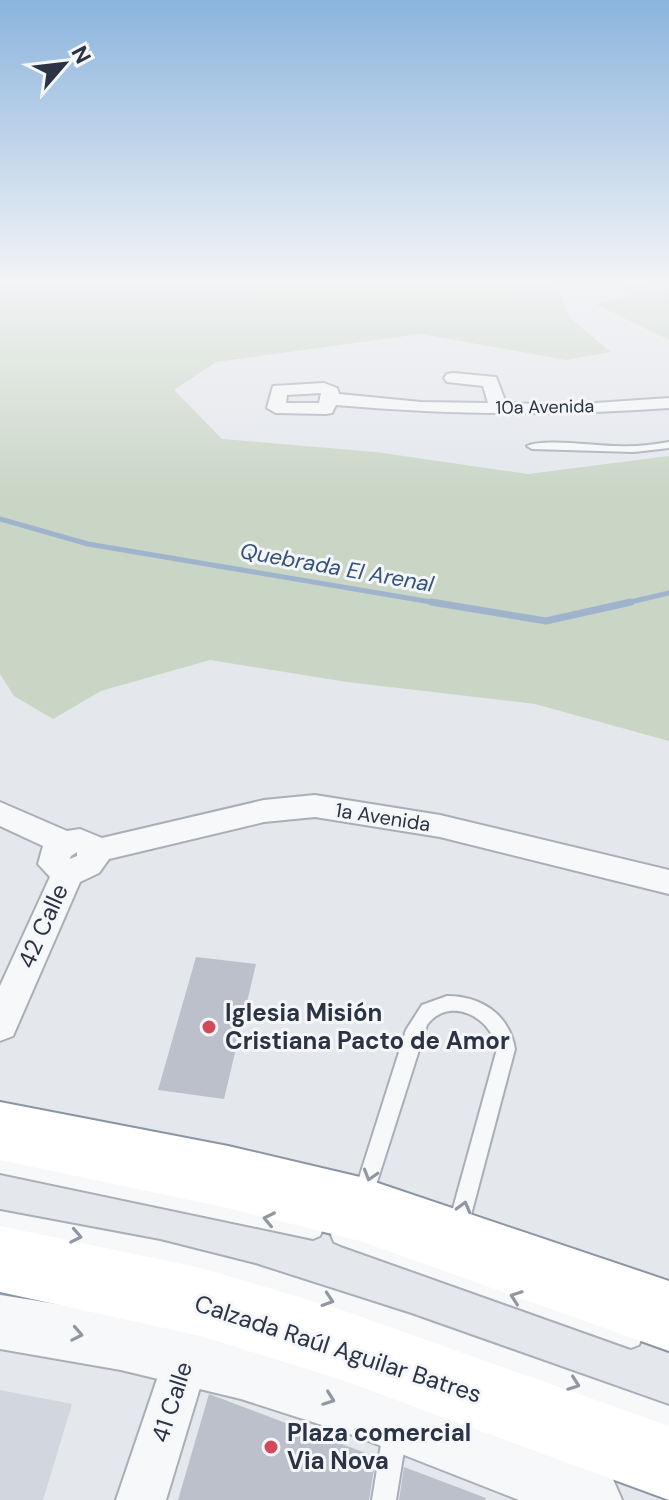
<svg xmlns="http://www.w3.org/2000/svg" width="669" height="1500" font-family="'DM Sans',sans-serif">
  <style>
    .built { fill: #d2d6de }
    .green { fill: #c9d6c5 }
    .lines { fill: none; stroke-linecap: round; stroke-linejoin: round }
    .stream-far1 { stroke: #9fb4cc; stroke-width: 5 }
    .stream { stroke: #9fb4cc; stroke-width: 7 }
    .building { fill: #bbc0ca }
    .service-casing { stroke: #a9aeb7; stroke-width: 4 }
    .minor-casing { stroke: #a9aeb7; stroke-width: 4 }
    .tertiary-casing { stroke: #a9aeb7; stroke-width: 4 }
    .trunk-casing { stroke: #8b94a3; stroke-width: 4 }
    .service { fill: #f7f8fa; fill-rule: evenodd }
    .minor { fill: #f7f8fa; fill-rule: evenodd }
    .tertiary { fill: #f7f8fa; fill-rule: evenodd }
    .trunk { fill: #fff; fill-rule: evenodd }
    .oneway { stroke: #9196a0 }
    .poi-dot { fill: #d1495b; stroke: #f4f6f9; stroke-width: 3 }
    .labels { text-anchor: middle; stroke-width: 6; stroke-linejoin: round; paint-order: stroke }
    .far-street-label { font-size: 18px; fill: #2b3445; stroke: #f4f6f9 }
    .street-label { font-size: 20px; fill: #2b3445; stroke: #f4f6f9 }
    .water-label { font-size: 22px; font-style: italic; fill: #34527a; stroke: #f4f6f9 }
    .near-street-label { font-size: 24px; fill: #2b3445; stroke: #f4f6f9 }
    .near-poi-label { font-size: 24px; font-weight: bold; fill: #2b3445; stroke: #f4f6f9; text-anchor: start }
  </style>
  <rect width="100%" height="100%" fill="#e4e7ec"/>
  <path class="built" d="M0,1390L72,1404L43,1500H0Z"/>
  <path class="green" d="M0,282H556L570,318L611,352L566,360L421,334L216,362L174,390L222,439L376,452L528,474L669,456V741L535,704L347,682L210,660L101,691L53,719L14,696L0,674Z
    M613,282H646L651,287L669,286V340L595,304L629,297Z"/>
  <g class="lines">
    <path class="stream-far1" d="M0,519L88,544L443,604
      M622,604L669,593"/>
    <path class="stream" d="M431,602L546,621L631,602"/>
  </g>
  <path class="building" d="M196,957L256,964L224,1099L158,1090Z
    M209,1394L376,1457L369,1500H178Z
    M404,1467L486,1498L485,1500H399Z"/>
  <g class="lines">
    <defs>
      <path id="service" d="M669,442V448L634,452L532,449L527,446C543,438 596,446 617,446C635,447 652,445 669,442Z
        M447,996C481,996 509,1014 515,1049L467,1230L464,1237L457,1240L450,1237L447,1230L497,1049C492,1017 449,995 427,1025L370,1204L363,1207L356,1204L353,1197L406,1030L422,1005Z
        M0,1153L313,1219L320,1222L323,1229L320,1236L313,1239L0,1173Z
        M0,1211L160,1241L255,1265L411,1315L669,1406V1430C523,1376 376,1320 226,1279C152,1258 75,1246 0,1231Z
        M341,1225L631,1326L639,1329L642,1337L639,1345L631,1348L341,1245L334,1242L331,1235L334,1228Z
        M395,1420L403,1424L407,1432L396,1500H372L383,1432L387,1424Z"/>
      <path id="minor" d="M453,373L496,377L506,403L566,405L669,398V408C556,416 449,415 336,405L332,413L326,414L276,413L267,408L273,386L324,383L337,388L339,394L421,402L488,403L483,386L447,382L444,378L447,374ZM321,393L319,403H286L287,395Z
        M315,795L440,815L669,870V894L440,837L315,817L264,822L109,859L99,873L80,882L13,1036L0,1041V986L50,877L38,864L43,846L0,826V802L67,831L80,829L102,838L264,800ZM77,852V856L70,859L71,856Z
        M189,1325L205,1332L212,1348L166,1500H116L173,1332Z"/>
      <path id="tertiary" d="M0,1295C94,1309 187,1328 278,1354C392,1387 504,1433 613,1479L622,1500H519L353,1435L241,1399L121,1370L0,1349Z"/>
      <path id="trunk" d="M0,1102L228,1146L360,1177L669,1281V1351L360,1241L228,1208L0,1160Z
        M0,1226L201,1268L339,1309L669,1426V1500L339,1379L201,1336L0,1292Z"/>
    </defs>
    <use href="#service" class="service-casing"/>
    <use href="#minor" class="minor-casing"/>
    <use href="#tertiary" class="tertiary-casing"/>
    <use href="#trunk" class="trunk-casing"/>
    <use href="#service" class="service"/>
    <use href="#minor" class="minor"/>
    <use href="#tertiary" class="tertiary"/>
    <use href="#trunk" class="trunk"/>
  </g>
  <defs><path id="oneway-chevron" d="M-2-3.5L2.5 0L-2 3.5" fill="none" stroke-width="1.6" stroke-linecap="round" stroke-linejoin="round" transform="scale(2)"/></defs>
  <g class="oneway">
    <use href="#oneway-chevron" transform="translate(370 1175) rotate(107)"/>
    <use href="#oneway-chevron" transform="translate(464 1207) rotate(-75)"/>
    <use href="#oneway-chevron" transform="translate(269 1219) rotate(-168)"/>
    <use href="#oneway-chevron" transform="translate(76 1236) rotate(11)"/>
    <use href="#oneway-chevron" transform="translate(516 1297) rotate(-160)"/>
    <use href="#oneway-chevron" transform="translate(328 1300) rotate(18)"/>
    <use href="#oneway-chevron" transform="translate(77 1334) rotate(11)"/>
    <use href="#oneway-chevron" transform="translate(574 1384) rotate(20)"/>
    <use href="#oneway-chevron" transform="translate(329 1399) rotate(20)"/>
  </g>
  <linearGradient id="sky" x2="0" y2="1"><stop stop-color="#8bb4dd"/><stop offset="0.57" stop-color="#f3f4f6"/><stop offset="1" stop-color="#f3f4f6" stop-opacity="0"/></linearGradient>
  <rect width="669" height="492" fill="url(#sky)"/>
  <g class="poi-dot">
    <circle cx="209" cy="1027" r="8"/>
    <circle cx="271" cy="1447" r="8"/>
  </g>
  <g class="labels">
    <g class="far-street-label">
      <text transform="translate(545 407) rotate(-1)" y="6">10a Avenida</text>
    </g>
    <g class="street-label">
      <text transform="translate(383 817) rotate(9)" y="7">1a Avenida</text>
    </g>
    <g class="water-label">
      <text transform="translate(337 567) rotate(10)" y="8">Quebrada El Arenal</text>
    </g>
    <g class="near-street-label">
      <text transform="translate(43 926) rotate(-66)" y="8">42 Calle</text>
      <text transform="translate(338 1349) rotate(18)" y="8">Calzada Raúl Aguilar Batres</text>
      <text transform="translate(172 1402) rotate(-72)" y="8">41 Calle</text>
    </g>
    <g class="near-poi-label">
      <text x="225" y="1021">Iglesia Misión<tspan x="225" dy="28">Cristiana Pacto de Amor</tspan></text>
      <text x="287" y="1441">Plaza comercial<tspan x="287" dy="28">Via Nova</tspan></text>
    </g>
  </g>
  <g transform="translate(64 64) rotate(62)" stroke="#f4f6f9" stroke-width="6" paint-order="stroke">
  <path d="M0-6L14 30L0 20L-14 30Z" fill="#2b3445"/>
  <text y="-12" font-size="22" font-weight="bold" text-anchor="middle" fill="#2b3445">N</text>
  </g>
</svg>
